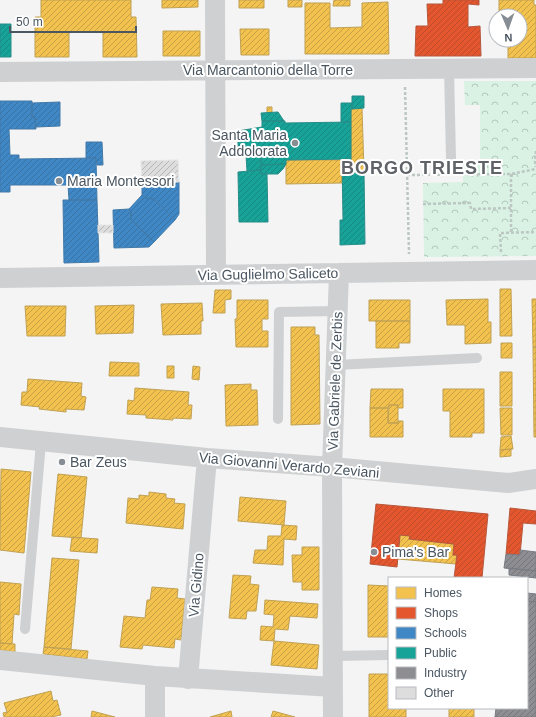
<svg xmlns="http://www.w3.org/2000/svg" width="536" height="717" font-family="Arial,sans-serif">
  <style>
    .park { fill: url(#park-crowns) }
    .homes { fill: url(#homes-hatch); stroke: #c0a154 }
    .shops { fill: url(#shops-hatch); stroke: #b6573d }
    .schools { fill: url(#schools-hatch); stroke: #4279a7 }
    .public { fill: url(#public-hatch); stroke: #268c88 }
    .industry { fill: url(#industry-hatch); stroke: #797c83 }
    .building { fill: url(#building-hatch); stroke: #e5e6e7 }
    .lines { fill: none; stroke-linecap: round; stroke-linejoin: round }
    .path { stroke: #bcc7c4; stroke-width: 2.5; stroke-dasharray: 3 2; stroke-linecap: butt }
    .lane { stroke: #ced0d2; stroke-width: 10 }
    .street { stroke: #ced0d2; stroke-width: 20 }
    .poi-dot { fill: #868d94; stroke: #fff; stroke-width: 1.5 }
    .labels { text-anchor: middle; stroke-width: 4; stroke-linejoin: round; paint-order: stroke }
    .street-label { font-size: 14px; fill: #4a5661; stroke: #fff }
    .poi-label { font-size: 14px; fill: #4a5661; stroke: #fff; text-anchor: start }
    .district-label { font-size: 18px; font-weight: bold; letter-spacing: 1px; fill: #5f6368; stroke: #fff }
  </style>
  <defs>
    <pattern id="park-crowns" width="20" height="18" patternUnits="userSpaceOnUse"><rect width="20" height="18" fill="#d9f2e3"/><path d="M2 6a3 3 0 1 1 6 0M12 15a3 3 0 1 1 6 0" fill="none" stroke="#b2c7bb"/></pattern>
    <pattern id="homes-hatch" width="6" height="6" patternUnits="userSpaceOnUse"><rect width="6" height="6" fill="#f2c14e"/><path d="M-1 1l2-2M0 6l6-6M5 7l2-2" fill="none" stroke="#c6a044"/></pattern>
    <pattern id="shops-hatch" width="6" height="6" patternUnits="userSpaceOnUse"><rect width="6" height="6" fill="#e4572e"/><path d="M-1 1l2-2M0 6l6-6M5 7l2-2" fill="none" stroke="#bb4b2b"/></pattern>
    <pattern id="schools-hatch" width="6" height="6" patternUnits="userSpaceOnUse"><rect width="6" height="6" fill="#3f88c5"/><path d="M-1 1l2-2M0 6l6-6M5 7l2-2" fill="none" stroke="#3772a3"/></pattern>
    <pattern id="public-hatch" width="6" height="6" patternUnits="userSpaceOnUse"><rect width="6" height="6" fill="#17a398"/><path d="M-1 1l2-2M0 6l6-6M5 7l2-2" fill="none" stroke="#17887f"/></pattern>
    <pattern id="industry-hatch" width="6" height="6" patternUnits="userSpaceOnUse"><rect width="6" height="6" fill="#8d8d92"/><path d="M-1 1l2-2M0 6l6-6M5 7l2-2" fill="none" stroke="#75767b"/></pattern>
    <pattern id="building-hatch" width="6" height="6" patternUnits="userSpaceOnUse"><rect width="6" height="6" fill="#ddddde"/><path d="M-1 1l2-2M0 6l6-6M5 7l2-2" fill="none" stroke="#b5b6b7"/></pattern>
  </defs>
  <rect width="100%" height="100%" fill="#f4f4f4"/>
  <path class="park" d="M464,81H536V256L424,257L423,183L463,182V163H480V105H465Z"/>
  <path class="homes" d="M41,0H131V17H136L137,57H103V32H69V57H35V17H41Z
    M162,0H198V7L162,8Z
    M239,0H264V8H239Z
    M288,0H302V7H288Z
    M334,0H350V6H333Z
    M499,0H534V5H536V58H508V40H520V16H499Z
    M388,2L389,54H305V3H330V28L362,27V3Z
    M240,29H269V55H241Z
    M163,31H200V56H163Z
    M267,107H272V112L267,113Z
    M362,108L364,171H351V109Z
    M286,160H342V183L286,184Z
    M500,289H511L512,336H500Z
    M215,290H231V299L225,300V313H213Z
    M488,299V322H491V343L465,344V325H447L446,300Z
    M532,299H536V347H533Z
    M237,300H268V319H262V331H268V347H236L235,319H237Z
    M369,300H410V321H369Z
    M202,303L203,321H201V334L163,335L161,304Z
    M134,305L133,333L96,334L95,306Z
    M25,306H66L65,336H27Z
    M376,321H410V343H399V348H376Z
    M291,327H315V335H319L320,424L291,425Z
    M501,343H512V358H501Z
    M533,347H536V437H534Z
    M110,362L139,363V376H109Z
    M167,366H174V378H167Z
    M193,366L200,367L199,380L192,379Z
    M500,372H512V406H500Z
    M28,379L82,383L81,396L86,397L84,410L66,409V412L39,409L40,407L21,405L22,392H27Z
    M251,384V390H257L258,425L226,426L225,385Z
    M135,388L189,392L188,405H192L191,419L173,418V420L146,418V415L127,414L128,400L134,401Z
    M371,389H403V408H398V405H389L388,408H370Z
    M443,389H484V433H472V437H450V411H443Z
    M389,405H398V423H388Z
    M370,408H388V423H398V421H403V437H370Z
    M500,408H512V435H501Z
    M511,436L513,449L500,450L501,437Z
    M511,449V456L500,457V450Z
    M1,469L31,472L24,553L0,550Z
    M58,474L87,477L81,538L52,536Z
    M149,492L166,494V498L175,499L174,503L185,504L183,529L126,523L128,498L139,499V495L149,496Z
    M240,497L286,501L284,525L238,521Z
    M282,525L297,526L296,540L284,539L283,565L253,563L255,550H267L268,536H281Z
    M400,535L410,536L409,539L454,544L453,555H457L456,564L398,559Z
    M72,537L98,539L97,553L70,551Z
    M302,547H319V590H302V582H293L292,555H302Z
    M52,558L79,560L71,649L44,647Z
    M233,575L251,576L250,584L259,585L256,611H247L246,619L229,618Z
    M0,582L21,584L19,615L14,614L12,644L0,643Z
    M368,585L389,586V637H368Z
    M152,587L178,589L177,598L185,599L181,640L175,639L174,648L143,645L142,649L120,647L124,616L145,618L147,600H150Z
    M265,600L318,604L317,618L290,616L288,630L275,629L274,641L260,640L261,626L273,627L274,615L264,614Z
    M274,641L319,645L317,669L271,665Z
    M0,643L15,644V652L0,650Z
    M44,647L88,651L87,659L43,654Z
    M369,674H389V708H406V717H369Z
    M51,691L53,701L57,700L61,715L51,717H4L3,713L7,712L4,703Z
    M449,708H474V717H449Z
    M92,711L115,717H91Z
    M231,711L232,717H210Z
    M273,711L295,717H271Z"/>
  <path class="shops" d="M443,0H479V5L468,4V27L480,26L481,56H415L416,26H428L427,4H443Z
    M376,504L488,514L482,578H454L457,555H453L454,544L409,539L410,536L400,535L397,567L370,564Z
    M510,508L536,511V524L523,523L520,555L506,554Z"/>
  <path class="schools" d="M0,101H32V117H35L36,129H9L10,155H19V159L96,158L97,200H69L68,185H10V192H0Z
    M60,102V126L36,127L35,117H32V103Z
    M86,142H102L103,165H97L96,158H86Z
    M179,182V214L175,220L154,199L145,198L142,195V183Z
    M142,195L145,198L154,199L175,220L154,242L131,220V212L129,209Z
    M63,200H97L99,262L64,263Z
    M129,209L131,212V220L154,242L149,247L114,248L113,210Z"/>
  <path class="public" d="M0,24H11V57H0Z
    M352,96H364V108L352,109Z
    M341,103H352V109H351V122H341Z
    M278,112L284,121H262L261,113Z
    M262,121H285V123L351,122V159L286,160V164L261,165V156L238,155V131L262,127Z
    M246,155L261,156V170L247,171Z
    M351,159V171H364L365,244L340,245V220H343L342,160Z
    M286,164L283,169L278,174H261V165Z
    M261,170V174H267L268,222H239L238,172Z"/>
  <path class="industry" d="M520,550L536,552V571L504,568L506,554L520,555Z
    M509,568L536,571V578L509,575Z
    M527,593L536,594V602L527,601Z
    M527,601L536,602V717H495L496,708H527Z"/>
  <path class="building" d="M178,160L179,182L142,183L141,161Z
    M98,225H113V233H98Z"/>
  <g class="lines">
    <path class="path" d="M405,87L409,254
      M536,151L535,162L536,167
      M511,174V232
      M407,175L511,174L536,169
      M423,204L470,203L471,209L511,208
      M501,252L500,233L536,232"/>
    <path class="lane" d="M449,68L451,159
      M336,365L477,358
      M278,419L279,312L338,311
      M25,629L41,442
      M334,656L389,655"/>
    <path class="street" d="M215,0L216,274
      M0,72L536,68
      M0,278L536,270
      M0,437L207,458L332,467L508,483L536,479
      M0,660L155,676L333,687
      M155,676V717
      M188,679L207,458
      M333,717L332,467L339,273"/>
  </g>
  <g class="poi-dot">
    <circle cx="295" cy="143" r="4"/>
    <circle cx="59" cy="181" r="4"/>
    <circle cx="62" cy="462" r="4"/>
    <circle cx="374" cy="552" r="4"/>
  </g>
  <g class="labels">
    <g class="street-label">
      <text x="268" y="75">Via Marcantonio della Torre</text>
      <text transform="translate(268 274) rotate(-1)" y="5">Via Guglielmo Saliceto</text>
      <text transform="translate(335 381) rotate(-88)" y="5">Via Gabriele de Zerbis</text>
      <text transform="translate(289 465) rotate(5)" y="5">Via Giovanni Verardo Zeviani</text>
      <text transform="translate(196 585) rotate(-85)" y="5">Via Gidino</text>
    </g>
    <g class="poi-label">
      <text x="287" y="140" text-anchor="end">Santa Maria<tspan x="287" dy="16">Addolorata</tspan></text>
      <text x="67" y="186">Maria Montessori</text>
      <text x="70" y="467">Bar Zeus</text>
      <text x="382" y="557">Pima's Bar</text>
    </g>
    <g class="district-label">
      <text x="422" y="174">BORGO TRIESTE</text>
    </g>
  </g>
  <rect x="388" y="577" width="140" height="132" fill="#ffffff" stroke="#b7bbc0"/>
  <rect x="396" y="587" width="20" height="12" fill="#f2c14e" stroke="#b7bbc0"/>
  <text x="424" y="597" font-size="12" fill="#4a5661">Homes</text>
  <rect x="396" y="607" width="20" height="12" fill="#e4572e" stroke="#b7bbc0"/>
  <text x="424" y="617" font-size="12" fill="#4a5661">Shops</text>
  <rect x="396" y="627" width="20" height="12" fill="#3f88c5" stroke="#b7bbc0"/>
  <text x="424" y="637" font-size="12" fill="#4a5661">Schools</text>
  <rect x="396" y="647" width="20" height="12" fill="#17a398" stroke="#b7bbc0"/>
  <text x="424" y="657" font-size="12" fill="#4a5661">Public</text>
  <rect x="396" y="667" width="20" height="12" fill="#8d8d92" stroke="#b7bbc0"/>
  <text x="424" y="677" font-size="12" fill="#4a5661">Industry</text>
  <rect x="396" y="687" width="20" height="12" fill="#ddddde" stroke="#b7bbc0"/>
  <text x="424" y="697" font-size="12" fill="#4a5661">Other</text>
  <g transform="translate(508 28) rotate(178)"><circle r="19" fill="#ffffff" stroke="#b7bbc0"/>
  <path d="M0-3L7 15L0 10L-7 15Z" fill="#868d94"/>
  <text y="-6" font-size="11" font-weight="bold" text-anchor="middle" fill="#4a5661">N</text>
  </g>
  <path d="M10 26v6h126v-6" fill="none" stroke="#4a5661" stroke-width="2"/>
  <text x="16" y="26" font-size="12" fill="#4a5661" stroke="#ffffff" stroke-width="3" paint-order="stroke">50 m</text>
</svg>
